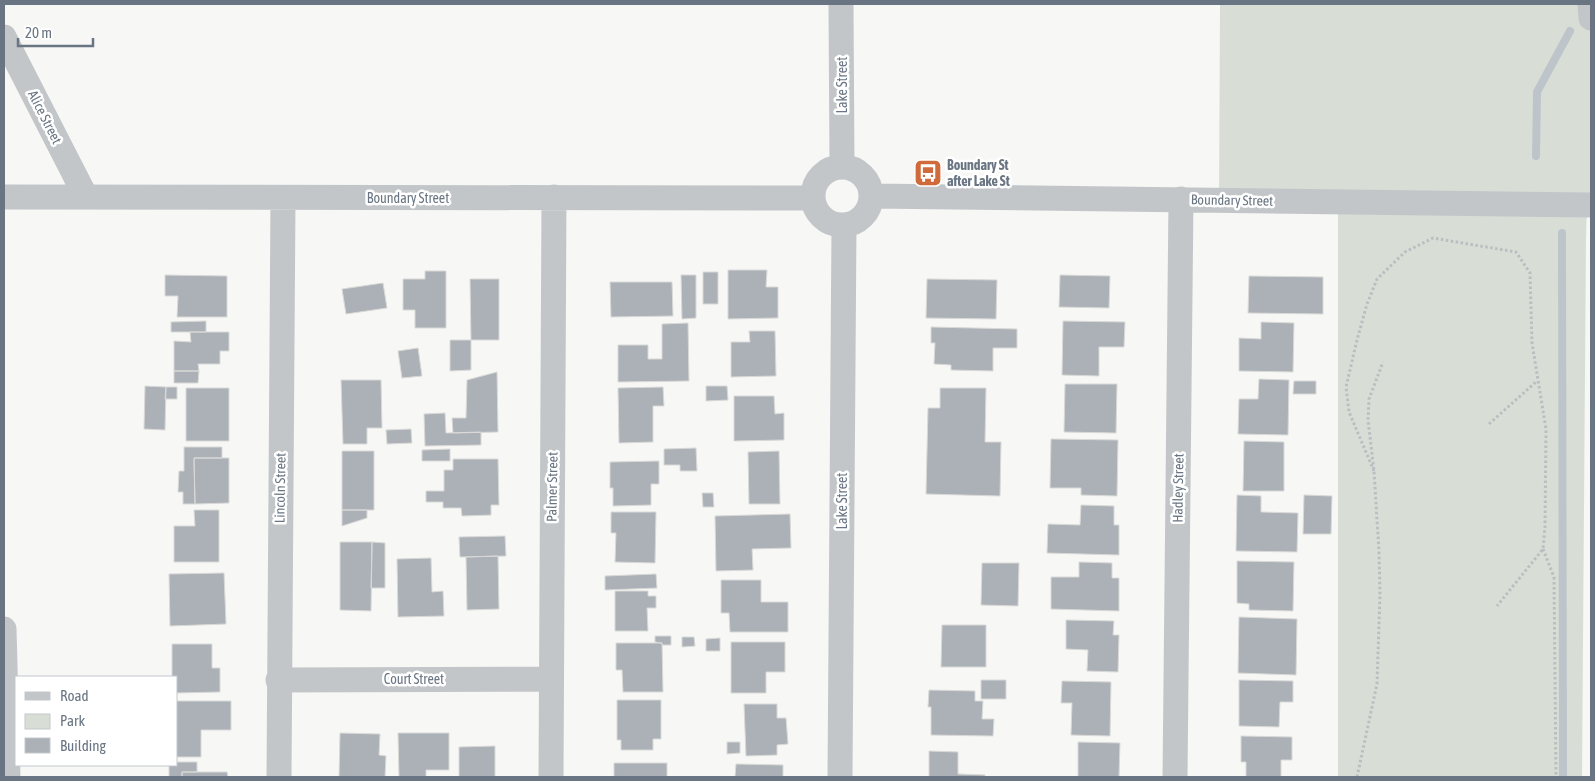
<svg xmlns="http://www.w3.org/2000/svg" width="1595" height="781" font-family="'Asap Condensed',sans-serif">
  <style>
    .green { fill: #d8ded6 }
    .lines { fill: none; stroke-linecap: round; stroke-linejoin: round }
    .stream { stroke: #bdc5ca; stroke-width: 8 }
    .building { fill: #abb1b6; stroke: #d9d9d7 }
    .path { stroke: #bbbdc0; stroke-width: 3; stroke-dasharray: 2.5 2.5; stroke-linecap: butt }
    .minor { stroke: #c3c6c9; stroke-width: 25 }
    .labels { text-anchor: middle; stroke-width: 5; stroke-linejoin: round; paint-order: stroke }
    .street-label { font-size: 14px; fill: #697582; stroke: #fff }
    .poi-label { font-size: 14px; font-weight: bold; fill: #697582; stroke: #fff; text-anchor: start }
  </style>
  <rect width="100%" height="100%" fill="#f7f7f5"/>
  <path class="green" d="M1220,4H1591V205L1587,206L1586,239L1582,777H1338V202L1219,199Z"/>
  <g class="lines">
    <path class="stream" d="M1536,156L1537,92L1570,31
      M1562,233L1563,777"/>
  </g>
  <path class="building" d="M728,270H767L766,287H778V318L728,319Z
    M425,271H446V328H415V310H403V279H425Z
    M703,272H718V304H703Z
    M165,275L227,276V317H177L178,296H165Z
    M681,275H696V318L682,319Z
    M1060,275L1110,276L1109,308L1059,307Z
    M1249,276L1323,277V314L1248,313Z
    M470,279H499V340H471Z
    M927,279L997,280L996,319L926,318Z
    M610,282H672L673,316L611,317Z
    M383,283L387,308L346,314L342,289Z
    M206,321V332H171V322Z
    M1063,321L1125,322L1124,347H1099V376L1062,375Z
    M1261,322L1294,323L1293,372L1239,371V338L1261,339Z
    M688,323L689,381L618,382V345H648V359H662V324Z
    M931,327L1017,329V348H993V371L951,370V365L934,364L935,343H931Z
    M749,331H775L776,376L731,377V342H750Z
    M190,332H229V351H220V364H198L199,371H174V341L191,342Z
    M450,340H471V370L450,371Z
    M418,348L422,376L402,378L398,351Z
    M174,371H199L198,383H174Z
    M497,372L498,432L453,433L452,418H466L467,380Z
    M1259,379L1289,380L1288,435L1238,434L1239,399H1258Z
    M341,380H381L382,428H367V444H343Z
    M1294,381H1316V394H1293Z
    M1065,384H1117L1116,433L1064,432Z
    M145,386L166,387L165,430L144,429Z
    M706,386H727L728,400L706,401Z
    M166,387H177V399H165Z
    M663,387L664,406H653V442L619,443L618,388Z
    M186,388H229V441H186Z
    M940,388H986L985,442H1001L1000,496L926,494L928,408H940Z
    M734,396H774L775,414L784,413V440L734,441Z
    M445,413L446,433L481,432V445L425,446L424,414Z
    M411,429L412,443L387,444L386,430Z
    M1051,439L1118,440L1117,496L1081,495V488H1050Z
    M1244,441L1284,442V491H1243Z
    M184,447H222V458H194L195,504H183V492H178L179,471H184Z
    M696,448L697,471H680V465H664V449Z
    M450,449V461H422V450Z
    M342,451H374V510H342Z
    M779,451L780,504H749L748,452Z
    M194,458H229V503L195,504Z
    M453,459H498L499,505H491V515L462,516L461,508H443V502H426V491H444V470H453Z
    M659,461V484H651V505L613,506V488H610V462Z
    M702,493H713L714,507H703Z
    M1237,495L1261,496V512L1298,513L1297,552L1236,551Z
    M1304,495L1332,496L1331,534H1303Z
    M1081,505L1114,506V525H1119V555L1047,553L1048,524L1080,525Z
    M194,510H219V562H174V526H195Z
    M342,510H367V518L342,526Z
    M611,512H656L655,563L615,562L616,533H611Z
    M790,514L791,548L752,549L753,570L716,571L715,516Z
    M505,536L506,556L460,557L459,537Z
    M340,542H372L371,611L340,610Z
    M372,542L385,543V588H371Z
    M498,556L499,609L467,610L466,557Z
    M431,558L432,592L443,591L444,616L398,617L397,559Z
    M1237,561L1294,562L1293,611L1249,610V604L1237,603Z
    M1079,562L1112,563V578H1119V611L1051,609V577H1079Z
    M982,563H1019L1018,606L981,605Z
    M224,573L226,624L170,626L169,574Z
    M656,574L657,588L605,590V576Z
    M721,580H761V602H788V632H730L729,613H721Z
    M615,591H648V596H656V608H647L648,631H615Z
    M1239,617L1297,619L1296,675L1238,673Z
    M1066,620L1114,621L1113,635H1119L1118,672L1087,671L1088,650L1066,649Z
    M942,625H986V667H941Z
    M655,636H671V645H662V643L655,642Z
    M682,637H694L695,646L682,647Z
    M720,638V651H706V639Z
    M731,642H785V672H766V693H731Z
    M616,643H662L663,692H623L622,670H616Z
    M172,644H212V668H220V692L176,693V677H172Z
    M981,680H1006V699H981Z
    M1239,680L1293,681V702H1280L1279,727L1239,726Z
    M1062,681L1111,682L1110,736L1071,735L1072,703H1061Z
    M929,690L975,691V701H983L982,719H994L993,736L931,735V707H928Z
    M617,700H661V739H653V750H621V740H617Z
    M176,701H231V730H201V757H176Z
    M744,704H777V718H786L788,744L777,745V755L746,756Z
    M340,733L380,734L379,755L386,756L385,777H339Z
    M398,733H449V770H426V777H399Z
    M1241,736L1292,737V760H1281V777H1246V762H1241Z
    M727,742H740V753L727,754Z
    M1078,742L1120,743L1119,777H1078Z
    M495,746V777H459V747Z
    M929,751L958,752V774L985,775V777H929Z
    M176,762H197V772H182V777H169V765H176Z
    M614,763H667V777H614Z
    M736,764L783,765V777H735Z
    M182,772H227L228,777H182Z"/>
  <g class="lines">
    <path class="path" d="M1489,424L1537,381
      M1374,471L1349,412L1346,387L1357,340L1367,304L1377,279L1405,252L1433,238L1516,252L1530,273L1532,343L1546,429L1545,527L1543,549L1497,606
      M1543,549L1554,577L1556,777
      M1357,777L1377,684L1380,594L1379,552L1374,471L1368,420L1369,399L1383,362"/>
    <path class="minor" d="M841,4L842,166
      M1590,4L1591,18
      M4,37L86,197
      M813 196a29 29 0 1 1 58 0a29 29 0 1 1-58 0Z
      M872,196L1591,205
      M4,197L813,198
      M4,629L8,777
      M278,680L550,679
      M279,777L283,198
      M551,777L554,197
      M840,777L844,225
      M1175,777L1181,199"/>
  </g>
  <defs>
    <symbol id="bus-square" viewBox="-11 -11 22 22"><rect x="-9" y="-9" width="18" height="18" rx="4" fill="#d16a3b" stroke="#fff"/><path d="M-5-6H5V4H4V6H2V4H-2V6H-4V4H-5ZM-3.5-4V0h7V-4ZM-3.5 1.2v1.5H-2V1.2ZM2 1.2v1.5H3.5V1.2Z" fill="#fff"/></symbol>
  </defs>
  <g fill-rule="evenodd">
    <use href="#bus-square" x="912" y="157" width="32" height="32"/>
  </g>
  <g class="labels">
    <g class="street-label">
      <text transform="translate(842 85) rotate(-90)" y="5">Lake Street</text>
      <text transform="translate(45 117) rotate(63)" y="5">Alice Street</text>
      <text x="408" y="203">Boundary Street</text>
      <text transform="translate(1232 200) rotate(1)" y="5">Boundary Street</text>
      <text transform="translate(552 487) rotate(-89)" y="5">Palmer Street</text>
      <text transform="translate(280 488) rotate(-89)" y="5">Lincoln Street</text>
      <text transform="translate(1178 488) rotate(-89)" y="5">Hadley Street</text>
      <text transform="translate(842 501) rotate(-90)" y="5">Lake Street</text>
      <text x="414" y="684">Court Street</text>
    </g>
    <g class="poi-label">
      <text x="947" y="170">Boundary St<tspan x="947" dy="16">after Lake St</tspan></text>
    </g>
  </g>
  <rect width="1595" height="781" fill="none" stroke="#697582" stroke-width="10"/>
  <rect x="15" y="676" width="162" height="90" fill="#ffffff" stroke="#c3c8cd"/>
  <rect x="25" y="692" width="25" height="8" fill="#c3c6c9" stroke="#c3c8cd"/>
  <text x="60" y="701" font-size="15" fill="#697582">Road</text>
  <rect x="25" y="714" width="25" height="15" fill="#d8ded6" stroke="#c3c8cd"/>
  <text x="60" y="726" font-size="15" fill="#697582">Park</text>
  <rect x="25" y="738" width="25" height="15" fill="#abb1b6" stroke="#c3c8cd"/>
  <text x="60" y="751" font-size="15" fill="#697582">Building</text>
  <path d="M18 38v8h75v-8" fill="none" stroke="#697582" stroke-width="2.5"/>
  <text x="25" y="38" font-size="15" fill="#697582" stroke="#ffffff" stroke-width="4" paint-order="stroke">20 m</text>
</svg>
